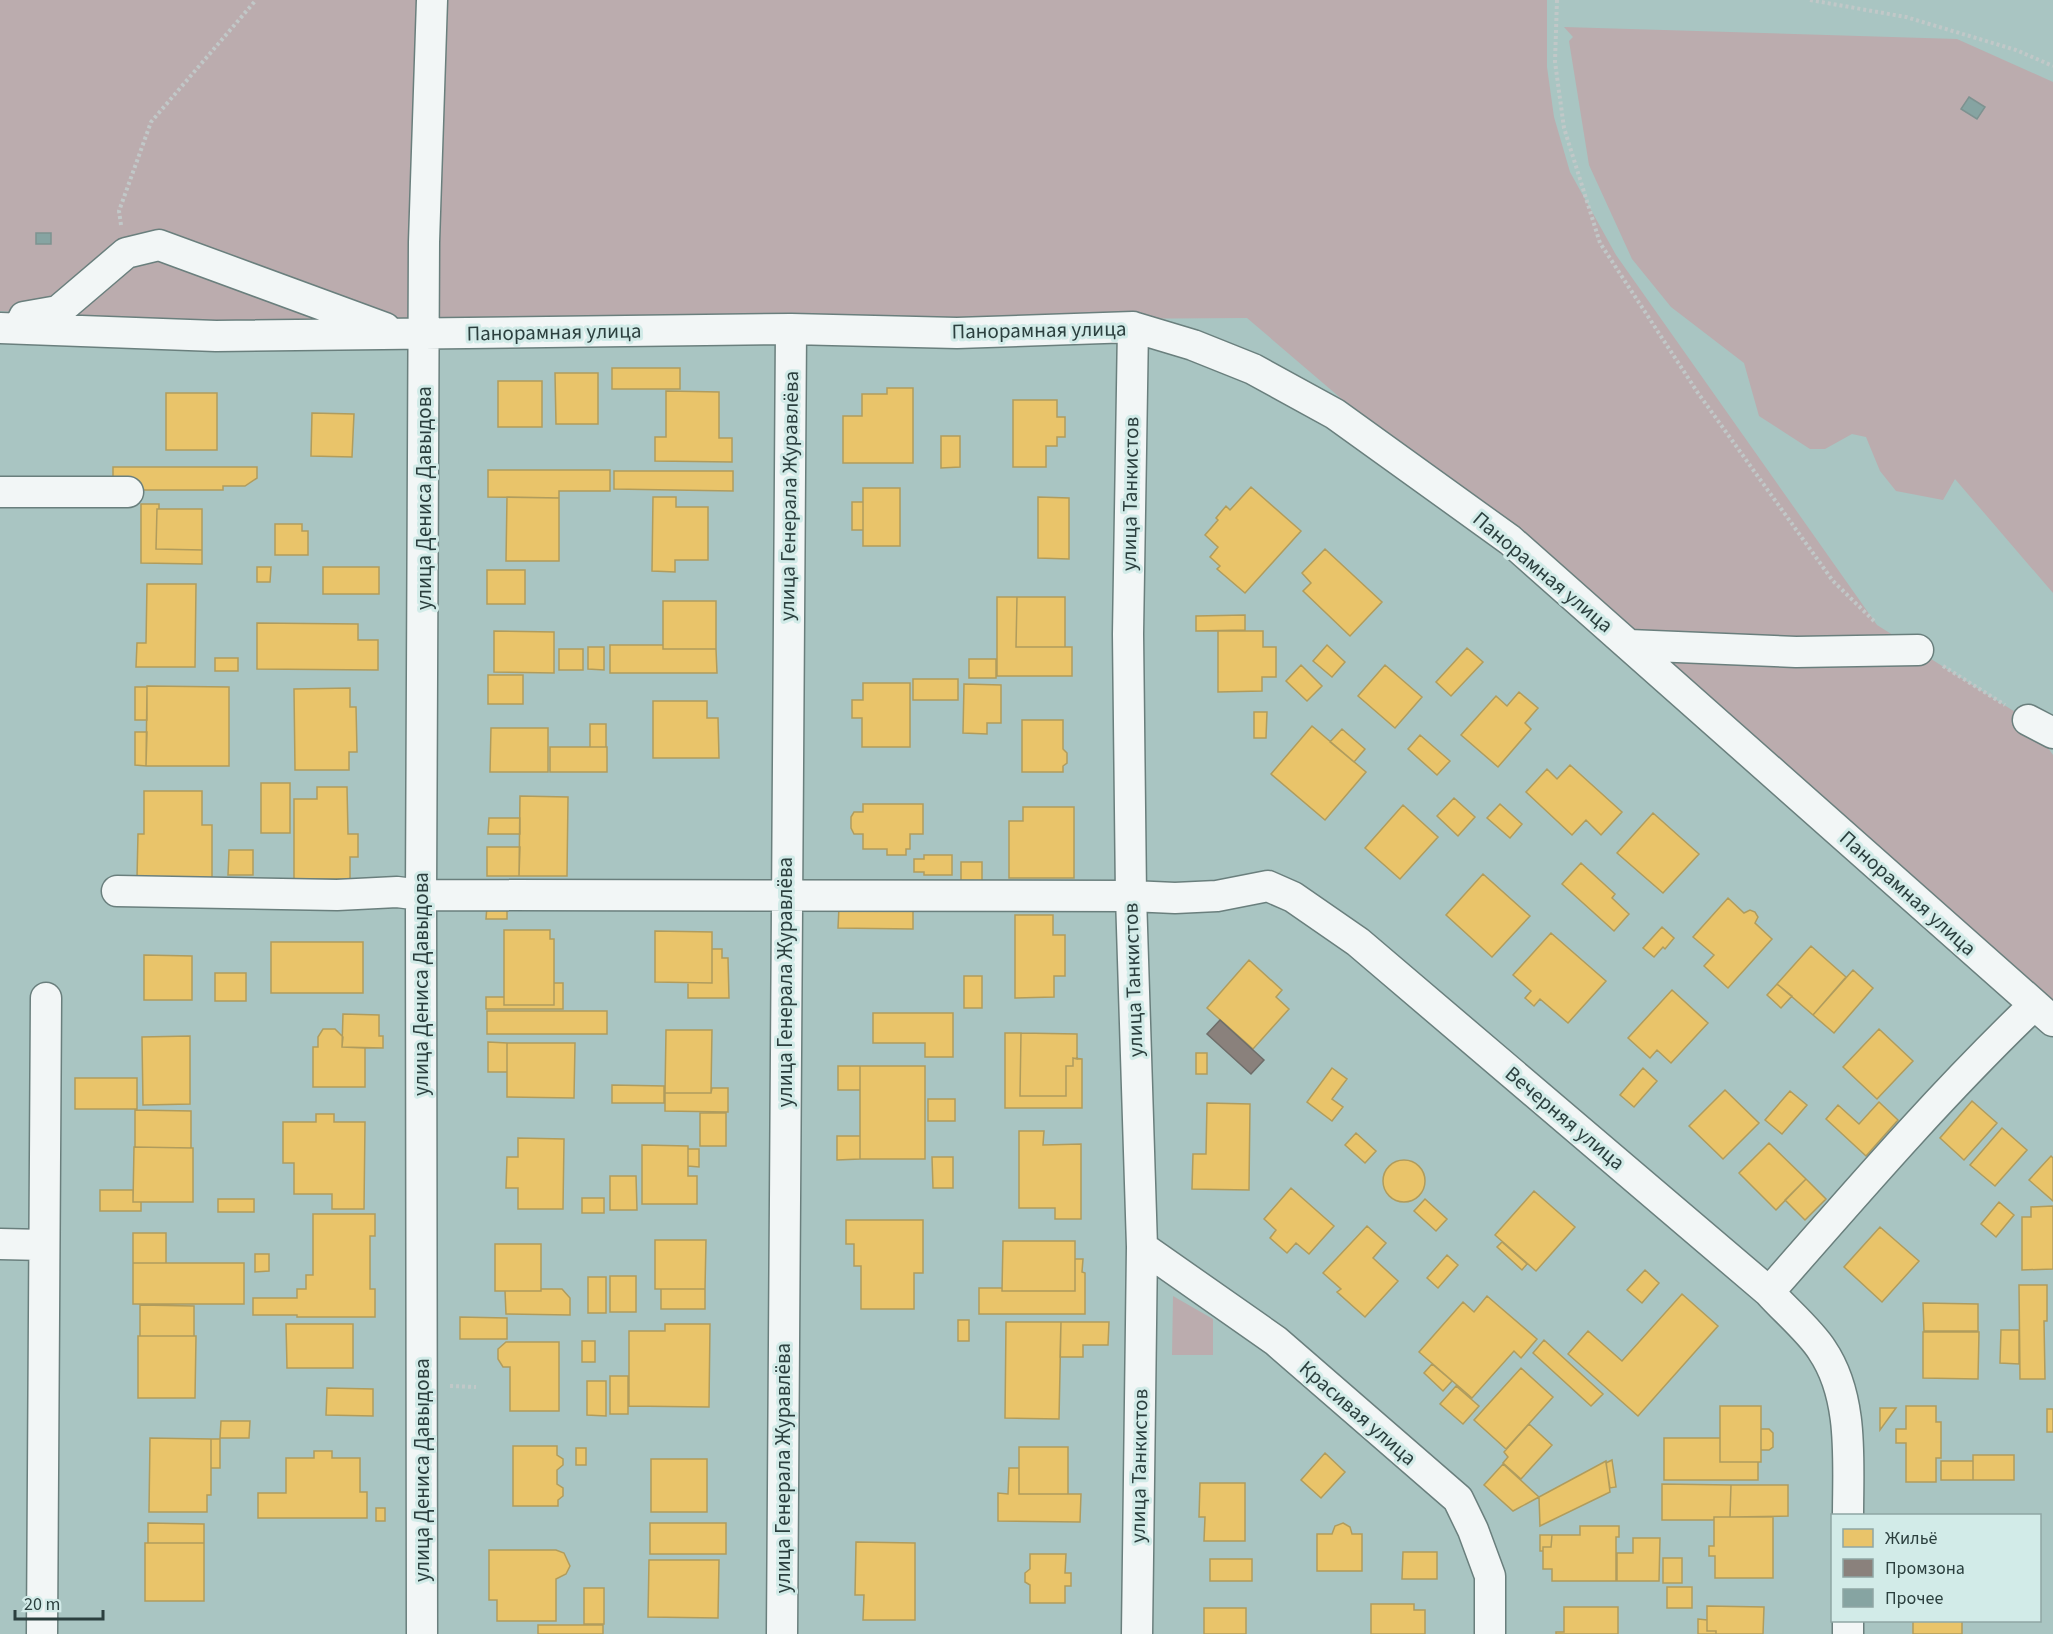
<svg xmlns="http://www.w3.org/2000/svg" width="2053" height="1634" font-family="'Source Sans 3',sans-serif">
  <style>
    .green { fill: #bbacae }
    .homes { fill: #e9c46a; stroke: #b09c5d; stroke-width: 1.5 }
    .industry { fill: #8a817c; stroke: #6e6d69; stroke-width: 1.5 }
    .building { fill: #86a4a2; stroke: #7d9290; stroke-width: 1.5 }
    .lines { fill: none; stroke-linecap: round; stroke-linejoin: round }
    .minor-casing { stroke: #6a7f7d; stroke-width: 33 }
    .path { stroke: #c1c8c8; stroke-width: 4; stroke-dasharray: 3 3; stroke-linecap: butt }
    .minor { stroke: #f2f6f6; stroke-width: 30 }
    .labels { text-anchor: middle; stroke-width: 6; stroke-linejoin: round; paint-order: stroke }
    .street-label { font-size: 21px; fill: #2b3f3e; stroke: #d2ebe8 }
  </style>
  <rect width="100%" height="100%" fill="#a9c5c2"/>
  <path class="green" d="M0,0H416L415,325H218L0,311Z
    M437,0H1547V67L1554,117L1570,172L1616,255L1877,625L2028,720L2053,755V1007L1247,318L434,323Z
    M1564,27L1957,39L2053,82V593L1955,479L1943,500L1896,491L1880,471L1866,437L1852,434L1825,449H1810L1759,416L1744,363L1671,307L1632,259L1589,165L1569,41L1573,37Z
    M1173,1296L1213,1319V1355H1172Z"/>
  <path class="homes" d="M612,368H680V389H612Z
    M555,373H598V424H556Z
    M498,381H542V427H498Z
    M887,388H913V463H843V416H862V394H887Z
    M666,391L719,392V438H732V462L655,461V437H666Z
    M166,393H217V450H166Z
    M1013,400H1057V417H1065V437H1057V446H1046V467H1013Z
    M312,413L354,414L352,457L311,456Z
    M941,436H960V467L941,468Z
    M113,467H257V478L245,486H223V490H113Z
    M488,470H610V491H559V498L488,497Z
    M614,471H733V491L614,489Z
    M1251,487L1301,531L1245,593L1217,569L1220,566L1210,557L1218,547L1205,535L1218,520L1216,518L1226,506L1230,510Z
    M863,488H900V546H863Z
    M507,497L559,498V561H506Z
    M653,497H676V507H708V560H675V572L652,571Z
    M1038,497L1069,498V559L1038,558Z
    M852,502H863V530H852Z
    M141,504H159V509H157L156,549L202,550V564L141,563Z
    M157,509H202V550L156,549Z
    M275,524H302V531H308V555H275Z
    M1325,549L1382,602L1350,636L1303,591L1311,583L1302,573Z
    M257,567H271L270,582H257Z
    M323,567H379V594H323Z
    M487,570H525V604H487Z
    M147,584H196L195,667H136L137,643H146Z
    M997,597H1017L1016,647H1072V676H997Z
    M1017,597H1065V647H1016Z
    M663,601H716V649H663Z
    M1245,615V630L1196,631V616Z
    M257,623L358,624V640H378V670L257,669Z
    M494,631L554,632V673L494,672Z
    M1218,631H1263V647H1276V677H1262V691L1218,692Z
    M610,645H663V649H716L717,673H610Z
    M1327,645L1345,662L1332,677L1313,661Z
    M588,647H604V670L588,669Z
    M1467,648L1483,662L1451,696L1436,682Z
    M559,649H583V670H559Z
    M215,658H238V671H215Z
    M969,659H996V678H969Z
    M1301,665L1322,686L1307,701L1286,681Z
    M1385,665L1422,697L1395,728L1358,696Z
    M488,675H523V704H488Z
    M913,679H958V700H913Z
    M863,683H910V747H862V718H852V700H863Z
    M964,684L1001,685V723H987V734L963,733Z
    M147,686L229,687V766H146Z
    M135,687H147V720H135Z
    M350,688V707H356L357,752H349V770H295L294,689Z
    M1519,692L1538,708L1525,723L1531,729L1498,767L1461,735L1496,696L1507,706Z
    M653,701H707V718H718L719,758H653Z
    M1254,712H1267L1266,738H1254Z
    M1022,720H1063V749L1067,753V763L1063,766V772H1022Z
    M590,724H606V747H590Z
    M1312,726L1366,772L1325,820L1271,774Z
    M491,728H548V772H490Z
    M1342,729L1365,749L1354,762L1330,742Z
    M135,732H147L146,766L135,765Z
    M1420,735L1450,761L1437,775L1408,749Z
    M550,747H607V772H550Z
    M1570,765L1622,812L1601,835L1586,820L1572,835L1526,792L1547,769L1557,779Z
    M261,783H290V833H261Z
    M317,787H347L348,834H358V857H350V879H294V799H317Z
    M144,791H202V825H212V878H137L138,834H144Z
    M520,796L568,797L567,876H519Z
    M1454,798L1475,817L1458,836L1437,816Z
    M863,804H923V834H910V849H906V855H887V849H863V834H854L851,828V817L854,812H863Z
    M1500,804L1522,824L1510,838L1487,818Z
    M1403,805L1438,837L1400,879L1365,848Z
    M1023,807H1074V878H1009V821H1023Z
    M1653,813L1699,854L1663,893L1617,853Z
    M489,818H520V834H488Z
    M487,847H520L519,876H487Z
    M229,850H253V875H228Z
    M924,855H952V875H924V872H914V859H924Z
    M961,862H982V882H961Z
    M1581,863L1615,894L1612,898L1629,914L1614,931L1562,884Z
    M1483,874L1530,916L1492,957L1446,915Z
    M1728,898L1744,913L1750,910L1755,912L1758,917L1755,923L1772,939L1728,988L1704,966L1714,955L1693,937Z
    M487,906H507V919H486Z
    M839,907H913V929L838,928Z
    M1015,915H1053V935H1065V976H1054V997L1015,998Z
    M1662,927L1674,938L1665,949L1663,947L1654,957L1643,948Z
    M504,930H550V939H554V1005H504Z
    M655,931L712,932V983L655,982Z
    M1551,933L1606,981L1568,1023L1540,999L1534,1006L1525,998L1531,991L1513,975Z
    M271,942H363V993H271Z
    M1811,946L1846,977L1813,1015L1777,984Z
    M712,949H722V958H728L729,998H688V983H712Z
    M144,955L192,956V1000H144Z
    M1249,960L1282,990L1276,997L1289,1009L1253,1049L1207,1008Z
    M1853,970L1873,988L1834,1033L1813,1015Z
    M215,973H246V1001H215Z
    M964,976H982V1008H964Z
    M554,983H563V1009H486V997H504V1005H554Z
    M1777,984L1792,996L1781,1008L1767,995Z
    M1672,990L1708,1023L1671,1063L1657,1050L1650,1058L1628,1038Z
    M487,1011H607V1034H487Z
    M873,1013H953V1057H925V1043H873Z
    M343,1014L379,1015V1036H383V1048L342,1047Z
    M323,1029H335L343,1037L342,1047L365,1048V1087H313V1047H318V1037Z
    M1879,1029L1913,1061L1877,1099L1843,1067Z
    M666,1030H712L711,1093H665Z
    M1005,1033H1021L1020,1096H1066V1066H1073V1058L1082,1059V1108H1005Z
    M1021,1033L1077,1034V1059L1073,1058V1066H1066V1096H1020Z
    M190,1036V1104L143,1105L142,1037Z
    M488,1042L507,1043V1072H488Z
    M507,1043H575L574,1098L507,1097Z
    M1196,1053H1207V1074H1196Z
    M838,1066H860V1090H838Z
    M860,1066H925V1159H860Z
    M1332,1068L1347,1079L1332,1099L1343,1107L1332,1121L1307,1102Z
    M1643,1068L1657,1081L1634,1107L1620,1095Z
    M75,1078H137V1109H75Z
    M612,1085L664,1086V1103H612Z
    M712,1088H728V1112L665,1111V1093H711Z
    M1725,1090L1759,1123L1723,1159L1689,1126Z
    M1790,1091L1807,1105L1782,1134L1765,1120Z
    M928,1099H955V1121H928Z
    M1972,1101L1997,1123L1964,1160L1940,1138Z
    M1879,1102L1898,1120L1866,1156L1826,1119L1838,1105L1859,1124Z
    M1207,1103L1250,1104L1249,1190L1192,1189L1193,1154H1206Z
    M135,1110L191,1111V1148L135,1147Z
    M700,1113H726V1146H700Z
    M316,1114H334V1122H365L364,1209H332V1194H294V1163H283V1122H316Z
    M2002,1128L2027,1150L1995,1186L1970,1165Z
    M1019,1131H1044L1043,1145L1081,1144V1219H1055V1208H1019Z
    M1356,1133L1376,1151L1365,1163L1345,1145Z
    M837,1136H860V1159L837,1160Z
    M518,1138L564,1139L563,1209H518V1188H506L507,1157H518Z
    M1769,1143L1806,1179L1776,1210L1739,1173Z
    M642,1145L688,1146V1176H697V1204H642Z
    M134,1147L193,1148V1202H133Z
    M688,1149H699V1167L688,1166Z
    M2051,1156L2053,1158V1201L2029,1180Z
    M932,1157H953V1188H933Z
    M1383 1181a21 21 0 1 1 42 0a21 21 0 1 1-42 0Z
    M610,1176H636L637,1210H610Z
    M1806,1179L1826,1199L1805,1220L1785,1200Z
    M1291,1188L1334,1226L1309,1254L1296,1243L1287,1253L1270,1238L1276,1230L1264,1219Z
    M100,1190H133V1202H141V1211H100Z
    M1534,1191L1575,1227L1536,1271L1495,1235Z
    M582,1198H604V1213H582Z
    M218,1199H254V1212H218Z
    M1425,1199L1447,1219L1436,1231L1414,1211Z
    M1999,1202L2014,1215L1996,1237L1981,1224Z
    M2053,1206V1269L2022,1270V1217H2031V1207Z
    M313,1214H375V1236H370V1289H375V1317H297V1315H253V1298H297V1289H306V1275H313Z
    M846,1220H923V1273H914V1309H861V1266H854V1244H846Z
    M1367,1226L1386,1243L1373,1258L1398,1281L1365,1317L1337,1292L1341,1289L1323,1273Z
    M1880,1227L1919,1261L1882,1302L1844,1267Z
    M133,1233H166V1263H133Z
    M655,1240H706L705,1289H655Z
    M1003,1241H1075V1291H1002Z
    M1502,1242L1527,1264L1522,1270L1497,1247Z
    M495,1244H541V1291H495Z
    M255,1254H269V1271L255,1272Z
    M1447,1255L1458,1265L1438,1288L1427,1278Z
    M1075,1259H1083L1082,1272L1085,1273V1314H979V1288H1002V1291H1075Z
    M133,1263H244V1304H133Z
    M1645,1270L1659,1283L1642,1303L1627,1290Z
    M610,1276H636V1312H610Z
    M588,1277H606V1313H588Z
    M2019,1285H2047V1321H2044L2045,1379H2020Z
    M541,1289H562L570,1298V1315L506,1314L505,1291H541Z
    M661,1289H705V1309H661Z
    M1682,1294L1718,1326L1638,1416L1568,1354L1588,1331L1622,1361Z
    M1487,1296L1537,1339L1521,1358L1514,1351L1472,1398L1419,1352L1463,1302L1474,1312Z
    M1923,1303L1978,1304V1331H1924Z
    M140,1305L194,1306V1336H140Z
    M460,1317L507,1318V1339H460Z
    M958,1320H969V1341H958Z
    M1006,1322H1061L1059,1419L1005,1418Z
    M1061,1322H1109L1108,1345H1083V1357H1060Z
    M286,1324H353V1368H287Z
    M665,1324H710L709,1407L629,1406V1331H665Z
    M2001,1330H2019V1364L2000,1363Z
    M1923,1332H1979L1978,1379L1923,1378Z
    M138,1336H196L195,1398H138Z
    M1544,1340L1603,1394L1591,1406L1533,1353Z
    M582,1341H595V1362H582Z
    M506,1342H559V1411H510V1367H503L498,1359V1349Z
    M1432,1364L1452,1381L1443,1391L1424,1373Z
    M1521,1368L1553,1397L1506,1449L1474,1420Z
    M610,1376H628V1414H610Z
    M587,1381H606V1416L587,1415Z
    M1456,1386L1479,1406L1463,1424L1440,1404Z
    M327,1388L373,1389V1416L326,1415Z
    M1720,1406H1761V1462H1720Z
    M1906,1406H1936V1422H1941V1458H1936V1482H1906V1443H1896V1429H1906Z
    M1880,1408H1896L1880,1430Z
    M2047,1409H2053V1432H2047Z
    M221,1421H250L249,1438H220Z
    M1529,1424L1552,1445L1521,1479L1503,1463L1508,1457L1504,1452Z
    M1761,1429H1769L1773,1433V1447L1769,1450H1761Z
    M150,1438L211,1439V1495H207V1512H149Z
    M1664,1438H1720V1462H1758V1480H1664Z
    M211,1439H220V1468H211Z
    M513,1446H557V1455L563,1459V1465L557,1470V1484L563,1488V1496L558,1500V1506H513Z
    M1019,1447H1068V1494H1019Z
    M576,1448H586V1465H576Z
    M314,1451H332V1458H360V1492H367V1518H258V1493H286V1458H314Z
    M1325,1453L1345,1472L1321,1498L1301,1480Z
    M1973,1455H2014V1480H1973Z
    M651,1459H707V1512H651Z
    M1612,1460L1616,1487L1610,1488L1606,1463Z
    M1606,1461L1610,1492L1540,1526L1539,1497Z
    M1941,1461H1973V1480H1941Z
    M1503,1464L1539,1497L1513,1511L1484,1485Z
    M1009,1468H1019V1494H1081L1080,1522L998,1521V1493L1008,1494Z
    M1200,1483H1245V1541H1204L1205,1517H1199Z
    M1662,1484L1731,1485L1730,1517H1714V1520H1662Z
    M1731,1485H1788V1516L1730,1517Z
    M376,1508H385V1521H376Z
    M1714,1517H1773V1578H1715V1556H1709V1546H1714Z
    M148,1523L204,1524V1543H148Z
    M650,1523H726V1554H650Z
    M1343,1523L1350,1527L1352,1534H1362V1571H1317V1534H1332L1335,1526Z
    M1580,1526H1619V1537H1616V1581H1552V1569H1543V1547H1551L1552,1535H1580Z
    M1540,1535H1552L1551,1547H1543V1551H1540Z
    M1633,1538H1660L1659,1581H1617V1553H1633Z
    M856,1542L915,1543V1620H863L864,1595H855Z
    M145,1543H204V1601H145Z
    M489,1550H556L564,1553L570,1566L566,1574L556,1579V1621H497V1600H489Z
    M1403,1552H1437V1579H1402Z
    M1030,1554H1066L1065,1573H1071V1586H1065V1603H1030V1585L1025,1582V1573L1030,1569Z
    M1663,1558H1682V1583H1663Z
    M1210,1559H1252V1581H1210Z
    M649,1560H719L718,1618L648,1617Z
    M1667,1587H1692V1608H1667Z
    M584,1588H604V1624H584Z
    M1371,1604H1414V1610H1425V1634H1371Z
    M1707,1606L1764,1607L1763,1634H1716V1631H1707Z
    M1564,1607H1618V1634H1556V1632H1564Z
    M1204,1608H1246V1634H1204Z
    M1698,1619L1707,1620V1631H1716V1634H1698Z
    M1913,1620H1962V1634H1913Z
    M538,1625H603V1634H538Z"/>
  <path class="industry" d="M1220,1020L1264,1060L1251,1074L1207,1034Z"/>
  <path class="building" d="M1969,97L1985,107L1977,119L1961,109Z
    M36,233H51V244H36Z"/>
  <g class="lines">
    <defs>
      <path id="minor" d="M24,317L58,311L126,253L159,245L385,328
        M1133,327L1128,634L1131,896L1142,1247L1137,1634
        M0,328L216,336L791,329L957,333L1133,327L1193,345L1253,369L1335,414L1510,540L2053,1021
        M0,492H128
        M1629,645L1796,652L1918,650
        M2028,720L2053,733
        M117,891L337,895L397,892L421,895L1131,896L1175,898L1217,896L1268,886L1293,897L1358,942L1769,1292C1784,1309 1811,1332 1822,1350C1854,1397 1848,1461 1848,1516
        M0,1244L44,1245
        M1142,1247L1276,1341L1458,1499L1473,1530L1490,1576V1634
        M1769,1292C1855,1194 1940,1095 2034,1005
        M1848,1620V1634
        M42,1634L46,998
        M422,1634L421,895L424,242L432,0
        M782,1634L791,329"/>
    </defs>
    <use href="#minor" class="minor-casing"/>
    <path class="path" d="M1557,0L1555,62L1564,128L1600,243L1698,393L1833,581L1874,621
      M1810,0L1906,17L2016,50L2053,66
      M121,225L119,211L151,122L256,0
      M1943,666L2005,705
      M450,1386L476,1387"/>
    <use href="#minor" class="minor"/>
  </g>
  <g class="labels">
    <g class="street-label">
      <text transform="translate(1039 330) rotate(-1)" y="7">Панорамная улица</text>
      <text transform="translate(554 332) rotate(-1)" y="7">Панорамная улица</text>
      <text transform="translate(1130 494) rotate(-89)" y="7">улица Танкистов</text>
      <text transform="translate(789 496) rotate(-89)" y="7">улица Генерала Журавлёва</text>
      <text transform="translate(424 498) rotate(-90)" y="7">улица Дениса Давыдова</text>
      <text transform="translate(1543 572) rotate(40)" y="7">Панорамная улица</text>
      <text transform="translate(1908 893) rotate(42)" y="7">Панорамная улица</text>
      <text transform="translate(1133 980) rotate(-92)" y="7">улица Танкистов</text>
      <text transform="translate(785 982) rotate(-90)" y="7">улица Генерала Журавлёва</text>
      <text transform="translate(421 984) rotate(-90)" y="7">улица Дениса Давыдова</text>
      <text transform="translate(1565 1118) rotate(40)" y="7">Вечерняя улица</text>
      <text transform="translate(1358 1413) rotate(41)" y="7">Красивая улица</text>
      <text transform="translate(1139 1466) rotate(-89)" y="7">улица Танкистов</text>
      <text transform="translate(783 1468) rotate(-90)" y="7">улица Генерала Журавлёва</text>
      <text transform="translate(422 1470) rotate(-90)" y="7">улица Дениса Давыдова</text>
    </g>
  </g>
  <rect x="1831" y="1514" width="210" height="108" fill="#d2ebe8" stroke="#8fa6a4" stroke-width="1.5"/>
  <rect x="1843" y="1529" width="30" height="18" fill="#e9c46a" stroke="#8fa6a4" stroke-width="1.5"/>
  <text x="1885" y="1544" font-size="18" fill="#2b3f3e">Жильё</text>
  <rect x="1843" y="1559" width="30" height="18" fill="#8a817c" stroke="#8fa6a4" stroke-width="1.5"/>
  <text x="1885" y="1574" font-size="18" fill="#2b3f3e">Промзона</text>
  <rect x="1843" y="1589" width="30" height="18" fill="#86a4a2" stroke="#8fa6a4" stroke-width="1.5"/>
  <text x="1885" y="1604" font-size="18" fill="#2b3f3e">Прочее</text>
  <path d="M15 1610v9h88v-9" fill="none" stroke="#2b3f3e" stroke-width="3"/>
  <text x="24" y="1610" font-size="18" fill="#2b3f3e" stroke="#d2ebe8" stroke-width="4.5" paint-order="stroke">20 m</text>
</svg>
